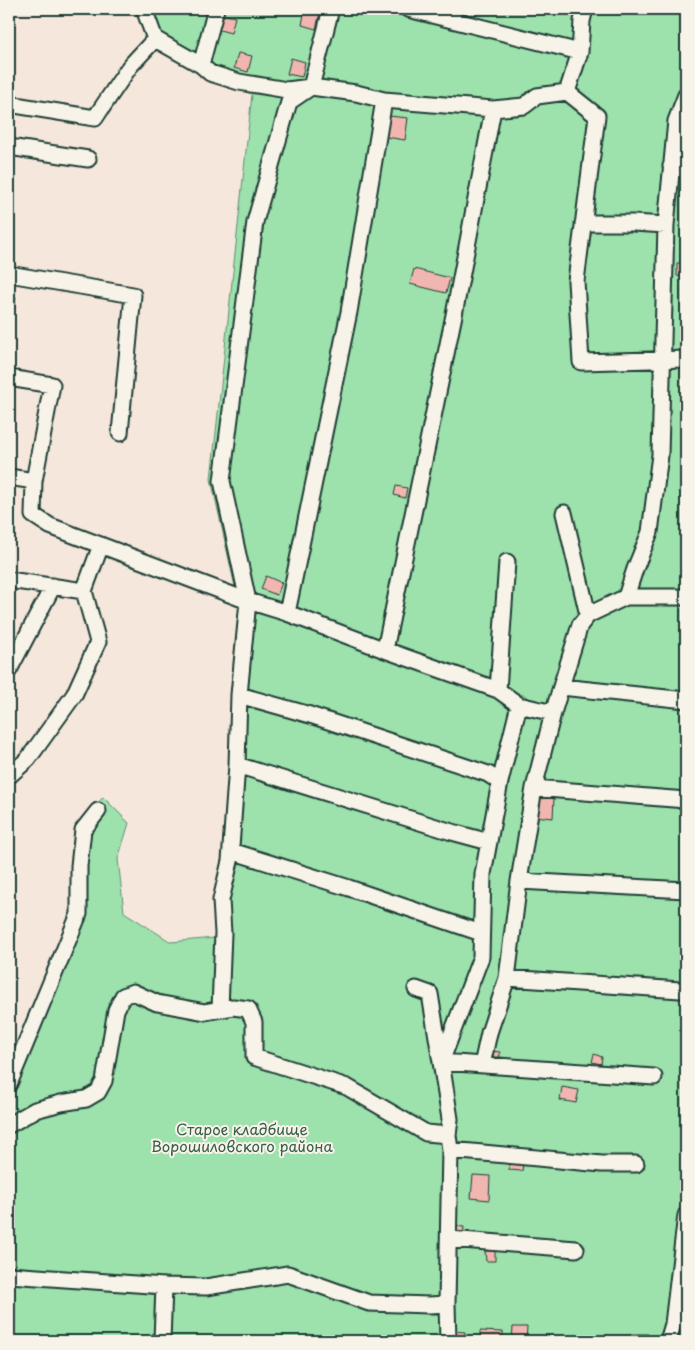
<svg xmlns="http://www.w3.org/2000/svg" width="695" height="1350" font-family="'Playpen Sans',sans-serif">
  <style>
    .green { fill: #9de1ad; stroke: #5e8f70 }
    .building { fill: #f1b6af; stroke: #1f3d34 }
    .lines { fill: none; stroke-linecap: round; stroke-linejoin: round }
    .minor-casing { stroke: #1f3d34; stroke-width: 19 }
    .minor { stroke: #f7f3e8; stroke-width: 15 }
    .labels { text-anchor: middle; stroke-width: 4; stroke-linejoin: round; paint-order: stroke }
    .park-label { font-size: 15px; fill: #385e4c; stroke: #f7f3e8 }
  </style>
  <rect width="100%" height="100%" fill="#f6e7dd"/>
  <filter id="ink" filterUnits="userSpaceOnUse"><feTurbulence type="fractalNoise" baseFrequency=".02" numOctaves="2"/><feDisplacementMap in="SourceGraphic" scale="10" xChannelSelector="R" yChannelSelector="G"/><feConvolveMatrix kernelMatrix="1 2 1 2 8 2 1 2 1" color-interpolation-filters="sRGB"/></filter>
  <g filter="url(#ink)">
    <path class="green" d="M136,9H686V1341H451L456,1134L448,1057L488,958L489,883L526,696L237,596L211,479L252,94L202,78L138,14Z
      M249,603L498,693L514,706L481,876L479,955L438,1061L449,1120L446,1341H9V1077L77,913L75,832L103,797L129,823L118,859L124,912L171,942L225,937Z"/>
    <path class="building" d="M305,9L320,13L316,29L302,25Z
      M220,14L235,17L231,33L216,29Z
      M238,53L252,56L248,72L234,68Z
      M291,58L305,62L302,77L287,74Z
      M389,116L408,118L405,140L386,137Z
      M677,263H686V277L677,276Z
      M414,269L450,278L446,293L410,284Z
      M9,296L16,297L14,310L9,309Z
      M396,486L407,488L405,498L394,495Z
      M266,576L282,583L277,595L261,589Z
      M537,796L554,797L553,818L535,816Z
      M490,1051L500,1052L499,1064L489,1063Z
      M594,1054L602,1057L601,1064L592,1062Z
      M562,1087L579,1090L576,1103L560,1100Z
      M510,1163L523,1164L522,1171L509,1170Z
      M473,1175L490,1176L489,1200L471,1198Z
      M452,1226L464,1227L463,1237L452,1236Z
      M485,1251H495V1261H486Z
      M513,1327H527L526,1341H512Z
      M452,1331L465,1332V1341H451Z
      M480,1331L503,1332V1341H480Z
      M631,1334H648V1341H631Z"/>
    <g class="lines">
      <defs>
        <path id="minor" d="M144,9L155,39L201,65L210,73L239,82L287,90L311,87L356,93L384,100L493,109L524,106L537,96L567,92L580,52L582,21L585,9
          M408,9L580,52
          M201,65L216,9
          M567,92L597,116L576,281L581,362L686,359
          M9,104L95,118L130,66L155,39
          M9,147L88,159
          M671,166L686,170
          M583,223H633L666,225
          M9,274L133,295L120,433
          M9,378L52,385L34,481L9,477
          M34,481L33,515L50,526L248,601L287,613L385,650L498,690L519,705L553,713
          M564,513L588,615
          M9,580L84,591L101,545
          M626,597H686
          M287,613L349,312L384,100
          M385,650L454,315L493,109
          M9,670L53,586
          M561,687L686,700
          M498,690L507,562
          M239,695L310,715L488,774L500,782
          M237,765L452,832L489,842
          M9,776L28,759L74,695L98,642L84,591
          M534,788L686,800
          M231,851L349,888L481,933
          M519,881L686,890
          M507,978L680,990
          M416,989L430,994L441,1062L481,957L483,874L500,782L519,705
          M220,1009L223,933L221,900L230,861L237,765L239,695L248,601L222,481L255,222L289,102L311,87L331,9
          M482,1065L489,1033L507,978L519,881L534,788L553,713L580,625L588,615L626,597L635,569L650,532L660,455L666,225L676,121L686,95
          M9,1084L79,914V866L83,830L98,811
          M9,1125L35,1110L61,1103L86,1099L98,1092L104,1081L116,1010L123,996L133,992L157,1003L205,1012L233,1007L248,1009L254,1022V1057L347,1087L426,1133L448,1135
          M450,1150L602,1164H636
          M449,1239L576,1249
          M9,1275L164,1286L162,1341
          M164,1286L206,1287L288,1274L369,1303L429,1305L447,1304
          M448,1341L447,1304L450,1150L448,1135L450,1119L441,1062L654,1077
          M668,1341L673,1324L686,1215"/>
      </defs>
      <use href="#minor" class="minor-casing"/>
      <use href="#minor" class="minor"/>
    </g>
  </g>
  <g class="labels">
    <g class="park-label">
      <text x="242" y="1135">Старое кладбище<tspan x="242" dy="17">Ворошиловского района</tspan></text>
    </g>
  </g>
  <rect width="695" height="1350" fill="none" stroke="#f7f3e8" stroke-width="30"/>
  <rect x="15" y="15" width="665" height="1320" fill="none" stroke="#1f3d34" stroke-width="2" filter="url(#ink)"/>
</svg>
